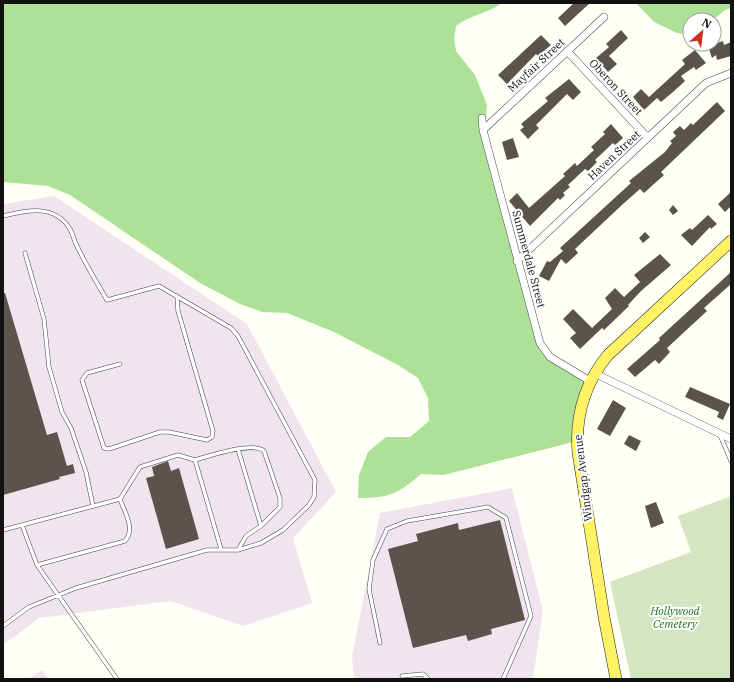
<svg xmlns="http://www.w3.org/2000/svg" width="734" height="682" font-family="'IBM Plex Serif',serif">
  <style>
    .industrial { fill: #f0e5ef }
    .forest { fill: #ace197 }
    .cemetery { fill: #d4e5c1 }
    .building { fill: #5b544c }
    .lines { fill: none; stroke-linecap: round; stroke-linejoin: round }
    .lane-casing { stroke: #444; stroke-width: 4.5 }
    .street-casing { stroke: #444; stroke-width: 8 }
    .primary-casing { stroke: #222; stroke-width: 12 }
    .lane { stroke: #fff; stroke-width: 3.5 }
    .street { stroke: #fff; stroke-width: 7 }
    .primary { stroke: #fff265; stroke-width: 11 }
    .labels { text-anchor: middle; stroke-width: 4; stroke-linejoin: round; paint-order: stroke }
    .street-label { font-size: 11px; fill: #111; stroke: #fff }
    .park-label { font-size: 11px; font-style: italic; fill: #1d7119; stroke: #fff }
  </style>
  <rect width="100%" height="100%" fill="#fffff5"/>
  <path class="industrial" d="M54,196L247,324L336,492L293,538L312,603L243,626L171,601L39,618L3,645V204Z
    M512,488L543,611L533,679H354L352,657L380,513Z
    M42,670L49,679H29Z"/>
  <path class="forest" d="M3,3H502C487,14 470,15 456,26L454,38L456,51L475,75L487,105L486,117L479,127L537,342L586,382L573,442L444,475L421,474C398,494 389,498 358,498L359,475L368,452L386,437H410L429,421L428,398L418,378L398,365L334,332L287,313L262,312L240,304L200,283L70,195L48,186L3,182Z
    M636,3H731V8L725,10L713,20H690V35L677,33L654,22Z"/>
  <path class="cemetery" d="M731,496V679H631L610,582L691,552L678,516Z"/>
  <path class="building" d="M574,3H590L565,26L558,18Z
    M621,30L628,38L609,56L617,64L608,72L596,58L609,47L606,44Z
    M541,35L551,45L538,56L536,54L507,84L498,75Z
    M723,41L724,45L731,42V56L717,60L716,55L712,58L708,46Z
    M695,50L706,63L696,70L694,67L681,76L685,81L673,92L661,102L657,98L644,110L633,97L641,89L649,97L685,64L682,60Z
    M569,79L581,92L573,100L567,94L536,125L539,128L528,139L520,130L524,127L521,124L548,101L545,98Z
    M717,102L725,111L661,172L664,175L644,193L640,189L623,204L575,249L578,253L566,264L561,259L549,281L539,276L547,261L550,262L563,251L560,248L631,183L629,181L665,152L672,143L670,141L676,136L673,132L680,126L684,130L691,123L693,125Z
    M611,124L623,138L615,145L613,143L595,160L597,162L588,171L585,169L568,185L570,187L563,193L565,195L560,200L558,198L530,226L509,201L517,193L529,208L565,176L563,174L575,163L577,166L594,150L591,147L605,134L603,132Z
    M513,138L519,157L507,160L502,142Z
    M731,192V206L725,212L718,204Z
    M673,205L678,211L673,215L669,210Z
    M708,215L717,224L711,229L710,227L692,246L681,235L690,228L692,230Z
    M645,232L650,237L643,243L639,238Z
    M660,254L671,265L641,291L628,305L629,306L604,330L602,328L580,349L570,338L576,333L563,319L573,309L592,328L612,309L605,298L615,288L624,297L640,282L634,275Z
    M731,272V284L704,308L707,311L667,348L670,352L659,364L655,360L635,377L627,369L660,340L659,338Z
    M3,293H5L47,435L57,432L67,466L73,464L75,473L59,477L60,479L3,495Z
    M690,387L730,404L723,420L717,417L719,412L685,397Z
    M613,400L626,408L610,436L597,429Z
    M629,435L641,441L636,451L624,444Z
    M168,461L171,471L179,468L199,539L166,549L146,478L154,476L152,467Z
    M656,502L664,523L651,528L645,506Z
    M500,520L525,620L491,629L492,634L468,641L466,635L413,648L388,549L418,541L416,534L458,523L459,530Z"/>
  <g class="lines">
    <defs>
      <path id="lane" d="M3,216C27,210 55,204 70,229C73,234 74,241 77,246C86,265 97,283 107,300L159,286L231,328L238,336L315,480L314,497L309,505L283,530L261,543L238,550H207L76,588L29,607L3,626
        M25,253L44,319L49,367L62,412L71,428L86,472L93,506
        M120,364L87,373L82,380L104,448L109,449L160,432H169L207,440L212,437L213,431L178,311L177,296
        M720,435L731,461
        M238,449L261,526
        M195,460C209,456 253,441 264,451L280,498V507L261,526L246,536L238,550
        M22,525L37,565L117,679
        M3,530L120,499L140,467L178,455L195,460L221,549
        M37,565L125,541C136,529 124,511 120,499
        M380,643L369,589L373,560L387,529L407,521L488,507L506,518L531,616L503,679
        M402,676L423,674L428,679"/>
      <path id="street" d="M567,51L648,138
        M482,118L483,130L540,343L550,357L590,381
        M483,130L604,17
        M517,261L706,83L731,73
        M594,373L731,439"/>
      <path id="primary" d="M616,679L604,617L578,453C575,416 584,384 608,355L731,241"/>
    </defs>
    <use href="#lane" class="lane-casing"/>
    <use href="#street" class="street-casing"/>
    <use href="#primary" class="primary-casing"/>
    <use href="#lane" class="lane"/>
    <use href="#street" class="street"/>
    <use href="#primary" class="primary"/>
  </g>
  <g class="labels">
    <g class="street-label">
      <text transform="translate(536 65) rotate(-43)" y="4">Mayfair Street</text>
      <text transform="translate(616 87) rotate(47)" y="4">Oberon Street</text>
      <text transform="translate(614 155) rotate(-43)" y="4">Haven Street</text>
      <text transform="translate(529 259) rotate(75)" y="4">Summerdale Street</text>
      <text transform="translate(583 478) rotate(-97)" y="4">Windgap Avenue</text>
    </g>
    <g class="park-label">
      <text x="675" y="615">Hollywood<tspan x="675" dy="13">Cemetery</tspan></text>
    </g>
  </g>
  <rect width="734" height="682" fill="none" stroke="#111111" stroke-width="8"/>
  <g transform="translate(702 32) rotate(28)"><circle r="19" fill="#ffffff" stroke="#a0a0a0"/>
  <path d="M0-3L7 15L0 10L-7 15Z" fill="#d02e1a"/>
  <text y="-6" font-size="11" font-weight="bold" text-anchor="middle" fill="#111111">N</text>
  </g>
</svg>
